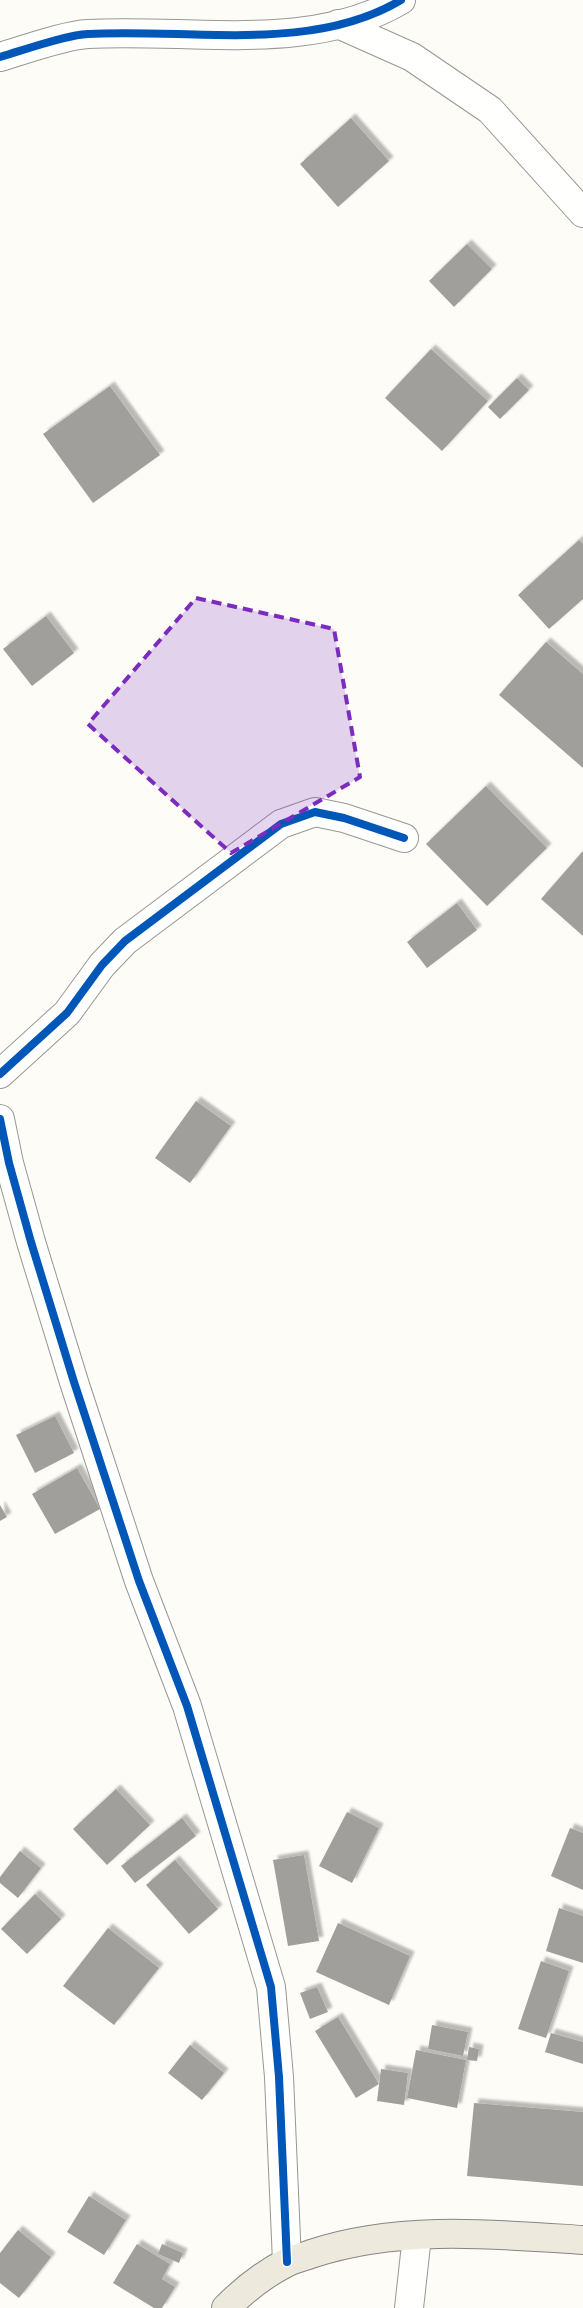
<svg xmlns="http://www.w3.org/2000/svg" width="583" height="2308" font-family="'Times New Roman',serif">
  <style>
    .building { fill: #a19f9c; filter: url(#shadow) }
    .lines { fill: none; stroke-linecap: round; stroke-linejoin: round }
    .minor-casing { stroke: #979795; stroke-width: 30 }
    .major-casing { stroke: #858482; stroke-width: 30 }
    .minor { stroke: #fffffe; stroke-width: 28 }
    .major { stroke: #ede9dc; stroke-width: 28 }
    .cycleway-casing { stroke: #fff; stroke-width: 11 }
    .cycleway { stroke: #0057b8; stroke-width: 8 }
    .marked { fill: #7b2cbf; fill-opacity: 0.2; stroke: #7b2cbf; stroke-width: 4; stroke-dasharray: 10 6; stroke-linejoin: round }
  </style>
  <defs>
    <filter id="shadow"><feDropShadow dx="4.5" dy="-4.5" stdDeviation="1" flood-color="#0004"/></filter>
  </defs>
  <rect width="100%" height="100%" fill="#fdfcf7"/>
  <path class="building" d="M351,118L389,161L338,207L300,164Z
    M467,244L492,269L454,307L429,281Z
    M431,349L488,401L442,451L385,398Z
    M517,378L529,390L500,419L488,407Z
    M110,386L160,455L93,503L43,434Z
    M579,540L583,544V599L549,629L518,595Z
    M46,616L74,653L32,686L3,649Z
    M546,642L583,674V768L499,695Z
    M486,786L547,848L487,906L426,844Z
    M583,851V936L541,899Z
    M457,903L477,930L427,968L407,942Z
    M196,1101L231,1126L190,1183L155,1158Z
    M55,1416L74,1453L35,1473L16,1435Z
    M77,1468L100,1509L55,1534L32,1494Z
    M0,1505L7,1517L0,1521Z
    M116,1789L150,1825L107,1865L73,1829Z
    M347,1812L379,1828L352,1883L319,1866Z
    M182,1818L196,1836L135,1883L121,1866Z
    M570,1828L583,1833V1890L551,1876Z
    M20,1851L41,1868L18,1898L0,1883V1877Z
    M304,1855L319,1941L288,1946L273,1860Z
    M175,1860L218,1909L189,1934L146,1885Z
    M35,1894L61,1919L27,1954L1,1929Z
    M559,1908L583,1916V1963L546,1951Z
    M338,1923L410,1956L389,2005L316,1972Z
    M108,1928L159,1968L114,2025L63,1986Z
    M541,1961L569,1971L546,2038L518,2029Z
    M317,1987L328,2012L310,2019L300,1993Z
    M338,2017L379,2084L356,2098L315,2031Z
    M432,2025L468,2032L463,2056L428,2049Z
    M551,2033L583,2042V2064L545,2052Z
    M190,2045L224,2073L202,2100L168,2073Z
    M469,2047L479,2049L477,2061L467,2060Z
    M416,2050L466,2060L457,2108L407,2098Z
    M381,2069L408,2073L404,2105L377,2101Z
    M474,2103L583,2112V2186L467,2176Z
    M89,2196L126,2220L104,2255L67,2232Z
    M18,2230L51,2257L19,2298L0,2283V2253Z
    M137,2244L170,2264L162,2279L175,2287L162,2308H154L113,2283Z
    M162,2244L183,2253L179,2263L158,2254Z"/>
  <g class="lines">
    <defs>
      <path id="minor" d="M338,24L412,57L490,110L583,213
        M0,57C24,50 65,35 88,34C188,28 311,54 401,0
        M0,1074L67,1013L102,965L125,941L281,824L315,812L344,818L404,838
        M0,1119L9,1163L31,1242L74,1382L139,1581L187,1706L271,1987L279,2077L287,2262
        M409,2308L417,2236"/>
      <path id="major" d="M226,2308C243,2291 264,2274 286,2263C294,2259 303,2257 311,2254C398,2225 494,2234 583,2240"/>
    </defs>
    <use href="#minor" class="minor-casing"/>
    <use href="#major" class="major-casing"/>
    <use href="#minor" class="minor"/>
    <use href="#major" class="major"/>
    <defs>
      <path id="cycleway" d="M0,57C24,50 65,35 88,34C188,28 311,54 401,0
        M0,1074L67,1013L102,965L125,941L281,824L315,812L344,818L404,838
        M0,1119L9,1163L31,1242L74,1382L139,1581L187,1706L271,1987L279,2077L287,2262"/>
    </defs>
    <use href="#cycleway" class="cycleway-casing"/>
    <use href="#cycleway" class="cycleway"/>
  </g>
  <path class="marked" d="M196,598L334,629L360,777L231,853L88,724Z"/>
</svg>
